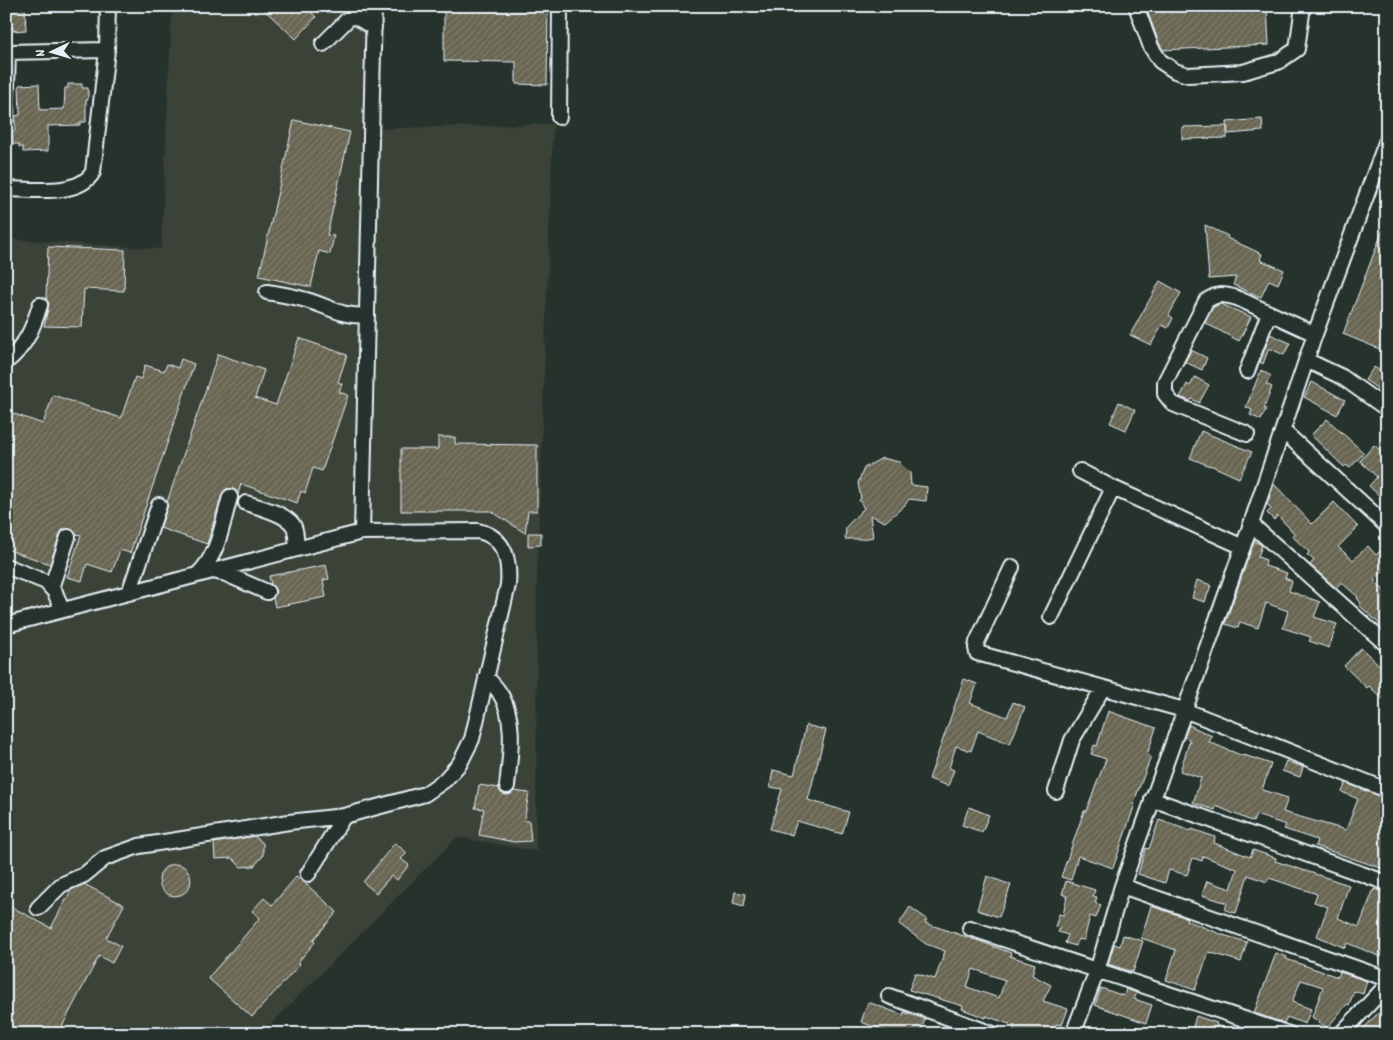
<svg xmlns="http://www.w3.org/2000/svg" width="1393" height="1040" font-family="Dekko,sans-serif">
  <style>
    .built { fill: #3a4238 }
    .building { fill: url(#building-hatch); stroke: #e8f1f8; fill-rule: evenodd }
    .lines { fill: none; stroke-linecap: round; stroke-linejoin: round }
    .minor-casing { stroke: #e8f1f8; stroke-width: 18 }
    .minor { stroke: #26332d; stroke-width: 14 }
  </style>
  <defs>
    <pattern id="building-hatch" width="6" height="6" patternUnits="userSpaceOnUse" patternTransform="scale(1.25)"><rect width="6" height="6" fill="#696552"/><path d="M-1 1l2-2M0 6l6-6M5 7l2-2" fill="none" stroke="#7e7c6c"/></pattern>
  </defs>
  <rect width="100%" height="100%" fill="#26332d"/>
  <filter id="ink" filterUnits="userSpaceOnUse"><feTurbulence type="fractalNoise" baseFrequency=".02" numOctaves="2"/><feDisplacementMap in="SourceGraphic" scale="10" xChannelSelector="R" yChannelSelector="G"/><feConvolveMatrix kernelMatrix="1 2 1 2 8 2 1 2 1" color-interpolation-filters="sRGB"/></filter>
  <g filter="url(#ink)">
    <path class="built" d="M172,6H368L364,129L553,124L537,571L536,851L457,837L261,1034H6V239L161,249Z"/>
    <path class="building" d="M6,6H25L26,30L13,31V27H7Z
      M260,6H314L310,11L316,17L296,39Z
      M444,6H548L547,85L516,84V62L444,61Z
      M1171,6H1267L1269,45L1163,50L1159,43L1146,8Z
      M39,84L40,110L64,109L65,88H68V84H82V88H88V100H86V122H80V125L48,126V151L23,152V147H19V144H13L12,131H15V116L20,115L19,85Z
      M1262,119L1263,131L1228,134L1227,122Z
      M294,120L350,132L327,235L334,236L330,254L319,251L311,287L259,276Z
      M1227,126V138L1182,139V127Z
      M1386,222H1387V352L1343,334Z
      M1205,225L1228,236L1227,238L1262,254L1260,260L1284,270L1278,284L1269,280L1261,297L1233,285L1236,277L1209,279Z
      M48,247L125,250L124,291L84,289L82,327L44,326L49,304L46,298Z
      M1160,281L1181,293L1169,315L1173,318L1168,328L1162,325L1151,345L1130,335Z
      M1221,304L1251,317L1239,341L1205,323L1213,307Z
      M1270,334L1290,343L1284,355L1269,348L1263,364L1260,362Z
      M299,338L347,355L338,382L342,384L339,392L348,395L322,471L313,468L305,493L301,491L297,503L241,484L238,494L233,489H226L222,495L207,544L160,528L167,508V502L218,354L264,370L255,398L276,405Z
      M1191,350L1207,358L1202,370L1185,362Z
      M181,359L194,364L130,553L120,550L112,572L87,564L82,581L67,577L81,535L76,534L70,529H63L60,534L50,564L6,549V533L12,514L6,513V411L43,424L53,395L121,418L135,377L141,379L145,365L164,371L167,364L178,368Z
      M1374,367L1387,375V395L1365,380Z
      M1261,370L1271,376L1266,384L1272,387L1264,408L1266,409L1261,420L1250,415L1252,410L1246,407Z
      M1195,377L1209,385L1199,403L1192,399L1190,401L1180,397L1187,384L1190,386Z
      M1312,382L1345,400L1337,415L1304,397Z
      M1119,402L1135,410L1126,430L1110,423Z
      M1327,419L1364,453L1350,468L1346,465L1344,467L1311,435Z
      M1201,431L1252,452L1239,478L1210,465V466L1190,458Z
      M438,437H455V444L537,445V511H528L525,533L491,511H401V449H438Z
      M1374,445L1387,456V503L1369,486L1377,477L1360,461Z
      M882,458L899,462L910,473L911,485L927,487L926,501L909,499L904,506L885,522L870,515L873,537L862,539H845L846,527L864,508L859,500L861,499L858,483L864,468Z
      M1274,484L1312,524L1334,502L1358,527L1338,547L1353,560L1368,546L1376,555L1382,549L1387,555V568L1374,580L1387,593V631L1359,605L1361,603L1357,598L1358,597L1341,582L1336,588L1310,565L1314,560L1307,555L1309,552L1292,536L1294,533L1278,516L1274,520L1267,513L1271,509L1267,504Z
      M528,533H541V545L528,546Z
      M1254,541L1262,545L1258,557L1266,560L1265,566L1287,573L1285,578L1292,581L1289,591L1320,602L1314,617L1337,624L1329,648L1309,641L1311,637L1283,628L1288,611L1266,603L1258,628L1240,622L1238,628L1225,624Z
      M326,565L329,579L323,580L326,597L275,607L273,598L276,591L271,584L269,576Z
      M1197,580L1211,585L1205,602L1192,598Z
      M1361,648L1387,672V703L1369,686L1367,688L1344,666Z
      M964,679L977,684L970,703L1007,717L1013,702L1025,707L1010,744L978,731L971,751L956,746L949,768L954,770L948,786L929,779Z
      M1108,711L1156,728L1147,755L1151,757L1133,804H1135L1113,868L1078,856L1071,880L1061,877L1084,811H1086L1106,759L1091,754L1094,745L1097,746Z
      M806,725L826,730L808,800L849,812L842,834L797,821L792,835L770,829L782,789L770,787L773,770L794,775Z
      M1189,725L1212,736L1209,742L1243,756L1244,755L1271,764L1262,790L1288,798L1283,812L1346,830L1358,799L1342,792L1346,783L1387,799V870L1315,846L1317,840L1284,829L1286,825L1256,815L1253,822L1216,806L1215,810L1193,803L1201,778L1180,771L1190,740L1184,737Z
      M1286,761L1303,767L1300,777L1282,771Z
      M479,785L499,788L501,793L506,795L511,794L514,791L529,793L524,821H529L531,841L514,842L479,835L484,809L475,808Z
      M969,807L989,815L982,832L962,825Z
      M1159,820L1191,831L1192,829L1215,837L1214,843L1250,857L1253,850L1276,858L1275,861L1349,885L1338,918L1359,927L1374,889L1387,893V941L1381,957L1347,943L1345,948L1317,936L1328,907L1314,902L1317,894L1269,878L1267,882L1248,875L1236,913L1225,910L1227,903L1202,895L1207,881L1231,889L1237,869L1203,856L1202,861L1193,858L1187,875L1169,870L1165,883L1138,874L1146,848L1149,849Z
      M254,836L263,843V856L254,866L241,867L232,858L215,859L214,843Z
      M395,843L407,853L401,859L409,865L397,880L391,876L376,893L363,882Z
      M159 880a16 16 0 1 1 32 0a16 16 0 1 1-32 0Z
      M297,876L337,912L313,940L315,942L298,962L300,964L252,1017L208,978L260,918L252,911L264,898L272,905Z
      M987,876L1011,885L999,917L977,910Z
      M1066,881L1095,890L1093,896L1097,897L1095,903L1101,905L1096,918L1090,916L1084,940L1078,939L1076,946L1065,943L1068,935L1058,932L1060,928L1055,927L1059,914L1063,915L1067,896L1062,894Z
      M84,884L124,905L106,938L121,946L112,963L99,956L58,1034H6V904L51,928L71,890Z
      M735,892L746,894L744,906L733,903Z
      M1151,906L1187,918L1186,920L1223,935L1247,942L1241,962L1209,952L1195,990L1166,980L1176,950L1141,938Z
      M910,907L927,919L925,923L982,942L1011,953L1010,956L1035,964L1032,975L1051,985L1043,1001L1068,1009L1062,1025L1056,1024L1053,1034H1019L1013,1031L1015,1026L986,1016V1018L962,1009L963,1006L909,990L915,973L935,979L945,951L926,944L899,924ZM973,969L1005,980L999,998L967,987Z
      M1123,935L1143,941L1133,972L1108,964L1114,944L1120,946Z
      M1276,953L1287,957L1286,959L1338,977L1340,972L1367,981L1363,994L1354,991L1349,1005L1347,1004L1327,1028L1312,1017L1323,987L1301,980L1292,1002L1311,1009L1305,1024L1287,1017L1284,1023L1254,1013Z
      M1101,988L1124,996L1126,989L1137,993L1134,999L1152,1005L1146,1023L1095,1005Z
      M868,1002L903,1015L904,1012L925,1019L920,1034H893L861,1022Z
      M1378,1013L1387,1021V1034H1358Z
      M1196,1016L1217,1023L1216,1025L1236,1034H1191Z"/>
    <g class="lines">
      <defs>
        <path id="minor" d="M1136,6L1151,47L1160,61L1175,71L1188,75L1243,72L1278,62L1297,49L1303,6
          M323,44L351,16L358,18L374,28
          M6,52L107,50
          M559,117L560,6
          M6,118L8,52
          M6,189C30,189 79,197 93,172L107,50L108,6
          M267,292C280,294 293,296 306,300C329,306 342,318 367,315
          M1306,360L1342,377L1387,409
          M6,362C26,346 33,328 40,305
          M1247,371L1269,313
          M1283,431L1387,526
          M1247,434L1173,404L1165,394V382L1206,301C1218,293 1223,294 1237,298L1315,334
          M1080,471L1113,488
          M246,503C258,507 285,513 293,525C297,531 296,542 297,549
          M1251,524L1387,645
          M362,532L374,6
          M6,566L46,582L55,592L62,610
          M1012,567L977,642L976,648L977,653L1184,710L1387,790
          M213,571L226,574L267,592
          M198,574C219,554 222,524 230,497
          M51,588L68,537
          M129,593L159,505
          M1051,617L1113,488L1243,547
          M6,625L362,532L478,531C505,537 510,560 508,585L472,739L460,763L445,780L425,794L344,816L289,822L139,846L105,858L84,875L61,885L38,908
          M486,677C491,682 496,687 499,692C517,718 510,757 507,786
          M1056,791L1072,740L1103,688
          M1152,799L1387,883
          M308,874L344,816
          M1122,886L1387,979
          M970,928L1289,1034
          M889,996L993,1034
          M1073,1034L1097,971L1122,886L1251,524L1315,334L1387,140
          M1341,1034L1387,985"/>
      </defs>
      <use href="#minor" class="minor-casing"/>
      <use href="#minor" class="minor"/>
    </g>
  </g>
  <rect width="1393" height="1040" fill="none" stroke="#26332d" stroke-width="25"/>
  <rect x="12" y="12" width="1368" height="1015" fill="none" stroke="#e8f1f8" stroke-width="2" filter="url(#ink)"/>
  <g transform="translate(52 52) rotate(265)" stroke="#26332d" stroke-width="4" paint-order="stroke">
  <path d="M0-4L9 19L0 12L-9 19Z" fill="#e8f1f8"/>
  <text y="-8" font-size="14" font-weight="bold" text-anchor="middle" fill="#e8f1f8">N</text>
  </g>
</svg>
